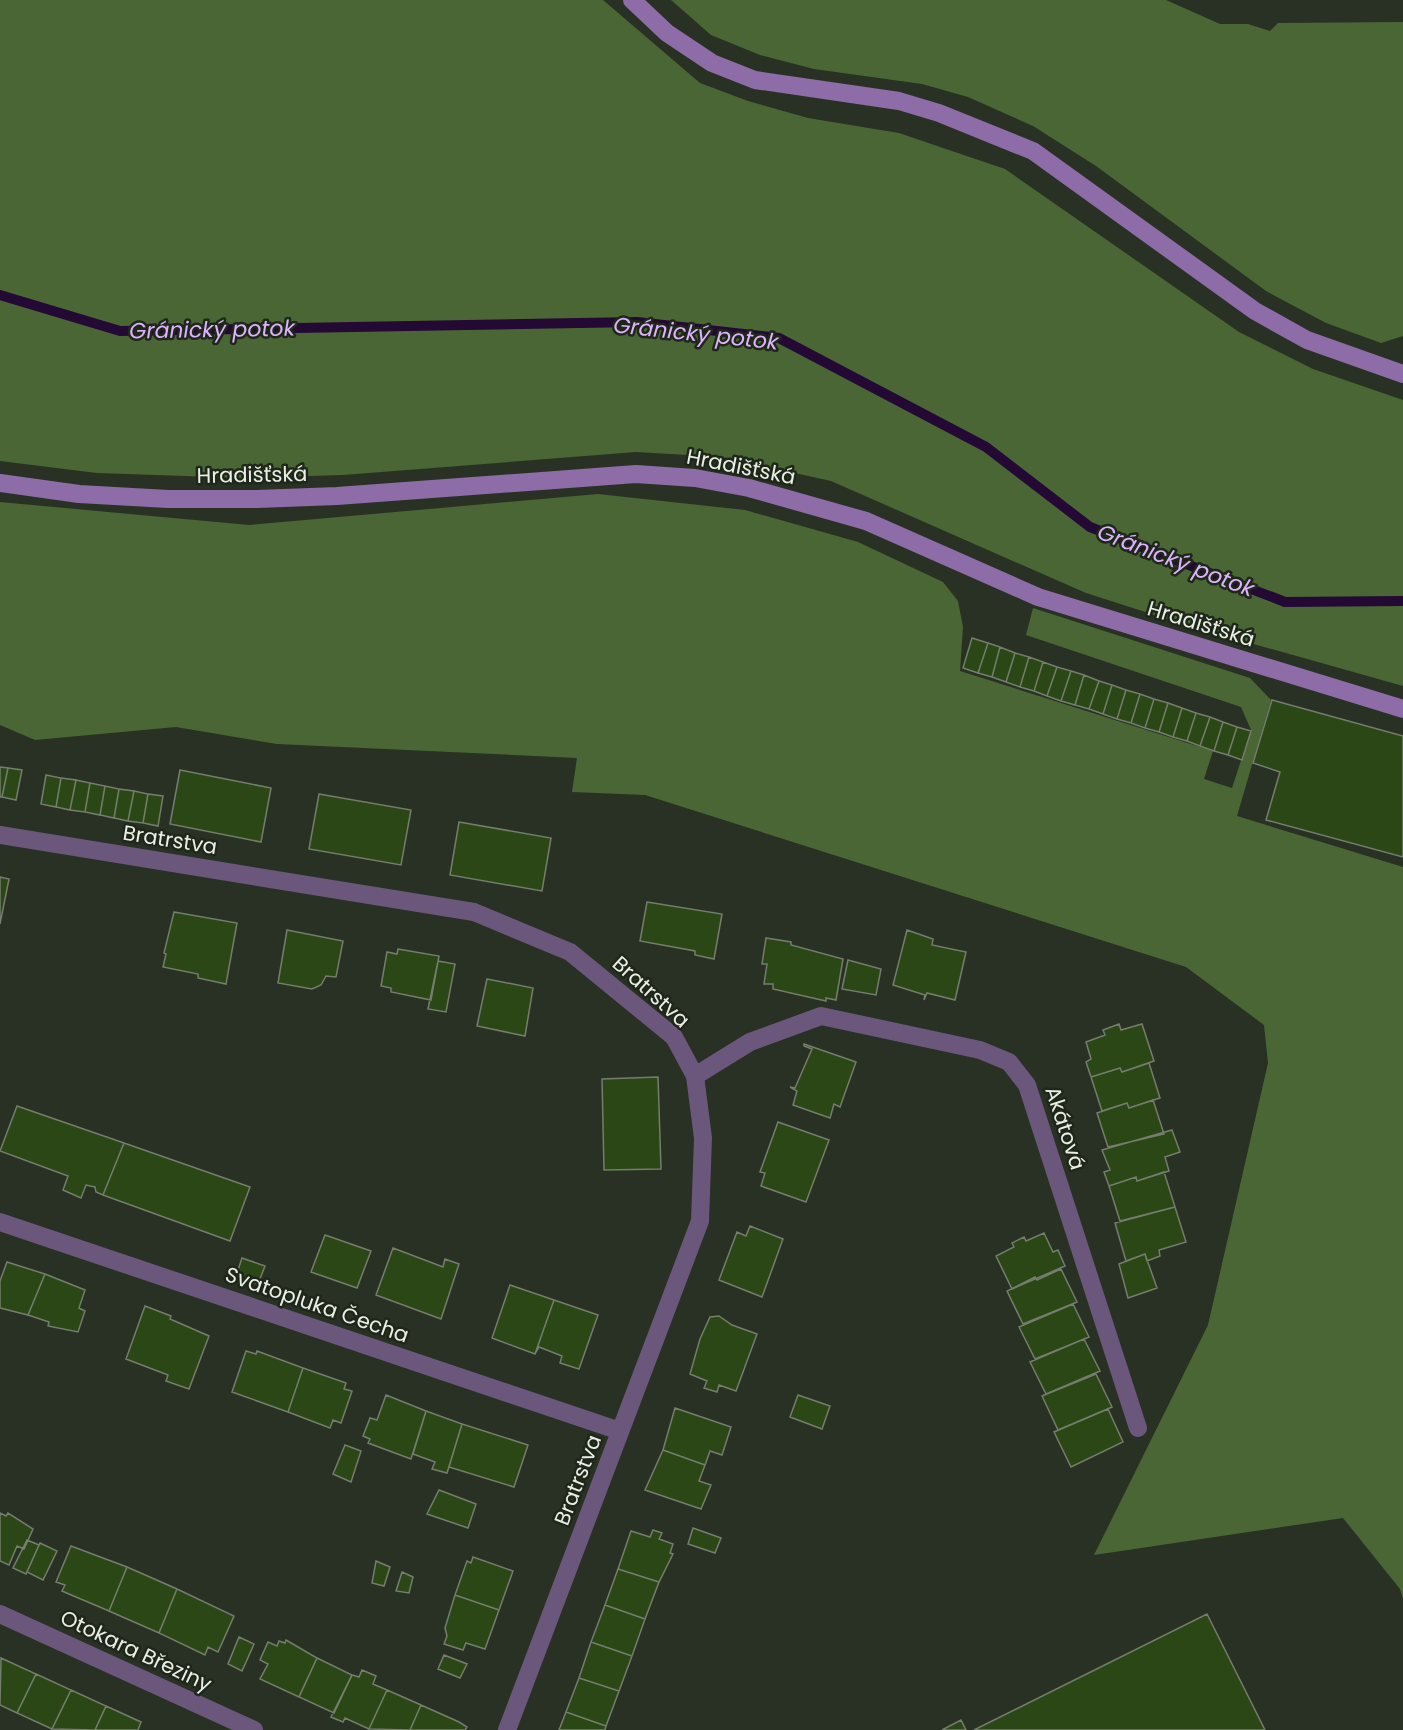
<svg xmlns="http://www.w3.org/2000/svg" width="1403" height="1730" font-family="Poppins,sans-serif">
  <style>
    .forest { fill: #496634 }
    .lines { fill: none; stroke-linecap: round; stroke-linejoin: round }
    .stream { stroke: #240935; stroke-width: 10 }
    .building { fill: #2c4716; stroke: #747d6e; stroke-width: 1.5 }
    .street { stroke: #6b567c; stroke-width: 18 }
    .secondary { stroke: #8e6ca8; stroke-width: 18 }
    .labels { text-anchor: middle; stroke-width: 5; stroke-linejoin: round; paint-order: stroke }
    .street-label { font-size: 21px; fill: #eaefe6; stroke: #1f271a }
    .water-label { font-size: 22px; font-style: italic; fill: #ddb3fe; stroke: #1f271a }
  </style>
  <rect width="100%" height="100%" fill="#293124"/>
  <path class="forest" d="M0,0H603L700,83L748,101L808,118L899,133L1005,169L1239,332L1313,369L1403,400V686L1186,625L1086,593L831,481L722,457L636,452L343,475L243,478L97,473L0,461Z
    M671,0H1166L1220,24H1248L1270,31L1278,23L1403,22V336L1381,343L1326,323L1266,291L1096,166L1033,126L968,97L922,84L814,69L760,55L711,35Z
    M598,494L745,510L858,542L943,582L958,601L963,627L960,671L1213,751L1204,779L1232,788L1251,730L1241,707L1026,635L1033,608L1250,678L1271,700L1237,816L1403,867V1599L1400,1589L1343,1518L1094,1555L1208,1325L1268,1063L1264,1025L1186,967L645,795L572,792L577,758L277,744L176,727L35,740L0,725V502L249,525Z"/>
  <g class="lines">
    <path class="stream" d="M0,295L120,331L637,322L779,338L986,447L1090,527L1285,602L1403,601"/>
  </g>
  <path class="building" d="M972,638L988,643L978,673L963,668Z
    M988,643L1000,647L992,677L978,673Z
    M1000,647L1015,653L1006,682L992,677Z
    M1015,653L1029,657L1020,687L1006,682Z
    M1029,657L1043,662L1034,691L1020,687Z
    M1043,662L1057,667L1047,696L1034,691Z
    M1057,667L1071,671L1061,701L1047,696Z
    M1071,671L1084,675L1075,705L1061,701Z
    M1084,675L1099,681L1089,709L1075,705Z
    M1099,681L1112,685L1103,714L1089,709Z
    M1112,685L1126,690L1117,719L1103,714Z
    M1126,690L1140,694L1131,723L1117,719Z
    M1140,694L1154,699L1145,728L1131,723Z
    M1154,699L1168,703L1159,732L1145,728Z
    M1272,700L1403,736V857L1266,820L1280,772L1253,763Z
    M1168,703L1182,708L1173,737L1159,732Z
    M1182,708L1196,713L1187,741L1173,737Z
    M1196,713L1210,717L1200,746L1187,741Z
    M1210,717L1223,722L1214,751L1200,746Z
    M1223,722L1237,727L1228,755L1214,751Z
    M1237,727L1251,731L1242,760L1228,755Z
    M0,767L8,768L2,797H0Z
    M8,768L22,770L16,800L2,797Z
    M180,770L271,788L261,842L170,824Z
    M46,775L61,778L56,807L41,804Z
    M61,778L76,780L70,810L56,807Z
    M76,780L90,783L85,812L70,810Z
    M90,783L105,786L100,815L85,812Z
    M105,786L119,789L114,818L100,815Z
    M119,789L134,791L128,821L114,818Z
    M134,791L148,794L143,823L128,821Z
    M148,794L163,796L158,826L143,823Z
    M319,794L411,810L401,865L309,849Z
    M459,822L551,838L542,891L450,875Z
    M0,877L9,879L0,924Z
    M647,902L722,914L714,959L695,955V951L640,941Z
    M174,912L237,923L226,984L198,978V974L163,967L166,954L164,953Z
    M287,930L343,941L336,977L326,976L321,985L312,989L278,983Z
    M907,930L933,939L932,945L966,952L955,1000L927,993L924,1000L925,995L893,985Z
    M766,938L791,942V945L843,959L836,1000L826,998V1001L773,989V984H764L767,964H762Z
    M398,949L439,956L431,1000L391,992V988L381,986L387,952L397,954Z
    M848,960L881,969L876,995L842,989Z
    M438,961L455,964L446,1012L428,1009Z
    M487,979L533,988L525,1036L477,1026Z
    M1119,1024L1121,1030L1142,1024L1154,1061L1122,1072L1120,1068L1091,1077L1086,1062L1091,1059L1086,1042L1105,1035L1103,1030Z
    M804,1044L856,1062L840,1107L834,1104L830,1118L793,1105L797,1091L790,1087L795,1088L812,1049L804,1046Z
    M1149,1063L1160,1098L1129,1108L1127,1103L1102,1111L1091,1077L1120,1068L1122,1072Z
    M658,1077L661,1169L604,1170L602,1079Z
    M1153,1100L1164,1134L1108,1147L1097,1113L1127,1103L1129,1108Z
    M17,1106L124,1143L103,1195L96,1192L95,1187L86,1185L81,1198L63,1190L68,1176L0,1151Z
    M778,1122L829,1140L806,1202L761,1186L765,1173L760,1172Z
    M1172,1130L1180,1152L1165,1157L1169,1171L1137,1181L1136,1177L1109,1186L1104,1172L1110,1170L1102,1150Z
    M124,1143L250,1187L230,1241L103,1195Z
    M1164,1172L1175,1207L1120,1221L1109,1186L1136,1177L1137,1181Z
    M1175,1207L1186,1242L1159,1250L1160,1256L1147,1261L1145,1254L1126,1261L1115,1223Z
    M750,1226L783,1239L762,1297L719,1280L737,1232L746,1236Z
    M1044,1233L1053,1252L1058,1250L1065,1266L1012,1289L996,1256L1014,1247L1012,1243L1024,1237L1026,1241Z
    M325,1235L371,1251L357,1288L311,1272Z
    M393,1248L443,1267L445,1259L459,1264L441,1319L376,1295Z
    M1145,1254L1157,1288L1128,1298L1119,1264Z
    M242,1258L265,1266L258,1284L236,1276Z
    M7,1262L45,1274L28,1315L0,1308V1281Z
    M1061,1269L1077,1302L1023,1324L1007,1291L1035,1277L1037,1280Z
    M45,1274L85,1290L79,1308L85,1311L78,1332L48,1326L49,1322L28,1315Z
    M510,1285L554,1300L535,1354L492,1338Z
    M554,1300L598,1315L579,1369L560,1363L562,1356L539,1347L535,1354Z
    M1073,1304L1089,1337L1035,1359L1019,1327Z
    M145,1306L171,1316L170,1319L209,1336L189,1389L166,1381L168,1375L126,1359Z
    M719,1316L732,1325L757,1334L736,1391L719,1385L717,1392L704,1388L707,1381L690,1374L700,1339L710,1317Z
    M1084,1339L1100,1371L1046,1394L1030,1362Z
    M246,1351L256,1354L257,1351L303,1368L288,1412L232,1392Z
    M303,1368L346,1383L344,1389L352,1391L341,1423L333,1420L330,1428L288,1412Z
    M1096,1374L1112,1407L1058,1430L1042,1396Z
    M386,1395L426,1411L411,1459L368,1443L370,1439L363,1436L370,1418L377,1420Z
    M798,1395L830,1406L822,1429L790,1417Z
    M675,1408L731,1427L722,1455L710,1451L705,1465L663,1450Z
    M1108,1409L1123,1442L1071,1467L1054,1432Z
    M426,1411L462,1424L447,1473L432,1469L435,1462L413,1454Z
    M462,1424L528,1445L514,1487L449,1467Z
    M345,1445L361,1451L351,1482L333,1474Z
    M663,1450L705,1465L699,1481L711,1485L701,1509L645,1490Z
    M439,1490L476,1504L468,1528L427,1514Z
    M0,1513L6,1516L8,1513L33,1529L24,1549L17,1546L9,1565L0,1561Z
    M693,1528L721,1538L715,1553L688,1544Z
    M653,1530L662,1533L659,1539L673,1544L670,1553L673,1554L659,1582L618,1569L631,1531L650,1537Z
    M27,1540L39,1545L26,1574L13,1568Z
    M40,1543L57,1551L43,1580L27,1572Z
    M71,1546L127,1567L109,1611L62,1591L65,1585L56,1582Z
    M473,1557L513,1571L499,1610L455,1595L467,1561L471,1563Z
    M376,1561L390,1567L384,1586L372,1583Z
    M127,1567L177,1589L159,1633L109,1611Z
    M618,1569L659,1582L645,1619L605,1605Z
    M402,1572L413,1577L409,1593L396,1591Z
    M177,1589L234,1616L218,1652L208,1647L205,1655L159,1633Z
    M455,1595L499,1610L485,1649L466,1643L463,1650L444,1644L447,1636L445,1628Z
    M605,1605L645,1619L632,1656L591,1642Z
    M1207,1614L1265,1730H974Z
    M239,1637L254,1644L242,1671L228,1664Z
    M286,1640L317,1658L299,1697L260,1679L268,1664L260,1660L268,1642L277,1646L279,1641L285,1643Z
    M591,1642L632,1656L619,1691L579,1678Z
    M444,1655L467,1664L460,1678L438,1669Z
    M1,1658L36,1674L17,1713L0,1705Z
    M317,1658L352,1675L334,1713L299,1697Z
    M362,1670L376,1676L373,1684L387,1690L369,1729L345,1718L343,1722L331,1717L352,1675L359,1677Z
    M36,1674L71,1690L52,1729L17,1713Z
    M579,1678L619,1691L606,1726L566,1712Z
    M71,1690L106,1706L95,1730L52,1729Z
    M387,1690L421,1705L410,1730L369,1729Z
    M421,1705L459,1722L467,1727L465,1730H410Z
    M106,1706L141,1722L138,1730H95Z
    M566,1712L606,1726L605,1730H559Z
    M961,1720L966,1730H942Z"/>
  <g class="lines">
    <path class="street" d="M0,835L474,912L570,952L674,1037L695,1076L703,1138L700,1221L507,1730
      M695,1076L750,1042L821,1016L980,1050L1009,1062L1027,1085L1138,1428
      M0,1222L620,1431
      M0,1614L254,1730"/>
    <path class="secondary" d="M632,0L667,33L712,63L755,80L899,101L939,113L1033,151L1255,311L1307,340L1403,374
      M0,483L79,494L168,499H257L337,496L636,474L695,478L749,488L866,521L1038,597L1403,709"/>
  </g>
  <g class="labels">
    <g class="street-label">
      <text transform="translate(741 467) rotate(11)" y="7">Hradišťská</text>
      <text transform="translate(252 475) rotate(-1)" y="7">Hradišťská</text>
      <text transform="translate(1201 624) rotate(17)" y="7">Hradišťská</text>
      <text transform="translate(170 840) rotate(9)" y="7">Bratrstva</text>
      <text transform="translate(651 992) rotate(42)" y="7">Bratrstva</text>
      <text transform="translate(1065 1128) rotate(72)" y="7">Akátová</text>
      <text transform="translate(317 1305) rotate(19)" y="7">Svatopluka Čecha</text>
      <text transform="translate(578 1480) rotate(-69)" y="7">Bratrstva</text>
      <text transform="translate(136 1651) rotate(25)" y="7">Otokara Březiny</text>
    </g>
    <g class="water-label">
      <text transform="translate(212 329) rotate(-1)" y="8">Gránický potok</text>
      <text transform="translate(696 333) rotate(6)" y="8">Gránický potok</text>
      <text transform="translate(1176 560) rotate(21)" y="8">Gránický potok</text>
    </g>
  </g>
</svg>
